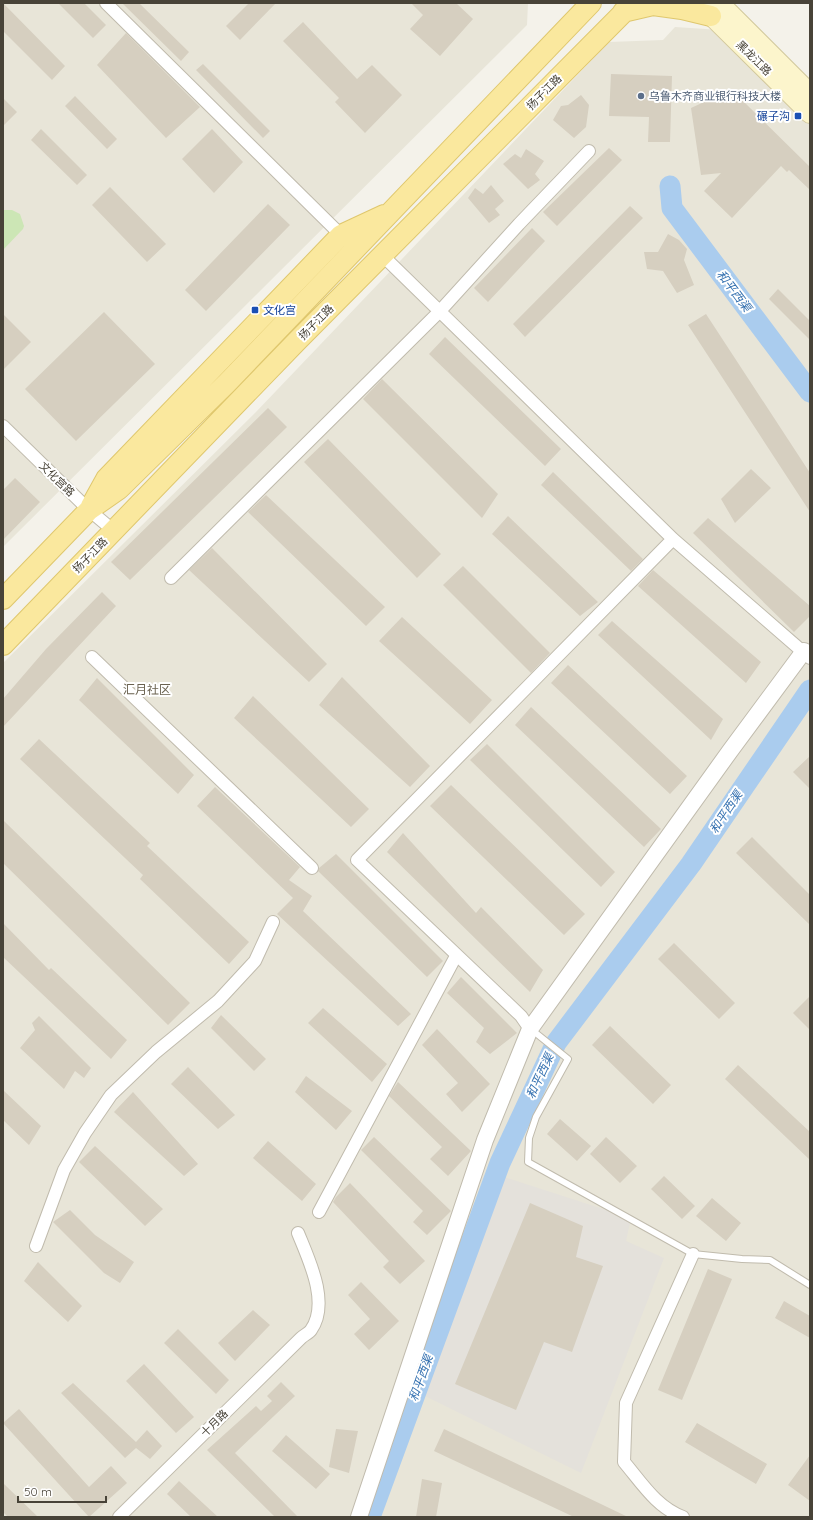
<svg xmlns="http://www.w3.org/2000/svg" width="813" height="1520" font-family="Quicksand,'Noto Sans SC',sans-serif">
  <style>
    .residential { fill: #e8e5d8 }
    .industrial { fill: #e4e1db }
    .green { fill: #cce6b5 }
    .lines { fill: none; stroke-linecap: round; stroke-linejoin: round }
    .river { stroke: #ace; stroke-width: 21 }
    .building { fill: #d6cfc0 }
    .service-casing { stroke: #c0bbad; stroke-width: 8 }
    .minor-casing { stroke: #c0bbad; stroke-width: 14 }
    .tertiary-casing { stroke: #c0bbad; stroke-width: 18 }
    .secondary-casing { stroke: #d2c89c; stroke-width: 20 }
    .primary-casing { stroke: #dfc76d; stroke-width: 22 }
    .service { stroke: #fff; stroke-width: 6 }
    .minor { stroke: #fff; stroke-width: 12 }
    .tertiary { stroke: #fff; stroke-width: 16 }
    .secondary { stroke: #fcf5cc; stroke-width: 18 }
    .primary { stroke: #fae89e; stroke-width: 20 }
    .service-dot { fill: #5c6f8a; stroke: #fff; stroke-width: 1.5 }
    .transit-dot { fill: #1a4fb4; stroke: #fff; stroke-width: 1.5 }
    .labels { text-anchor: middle; stroke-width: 4; stroke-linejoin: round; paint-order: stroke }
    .street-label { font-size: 11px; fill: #484338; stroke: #fff }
    .service-label { font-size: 11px; fill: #4e5e75; stroke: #fff; text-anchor: start }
    .transit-label { font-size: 11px; fill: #164399; stroke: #fff; text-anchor: end }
    .water-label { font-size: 12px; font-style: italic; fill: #3571b0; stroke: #fff }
    .neighbourhood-label { font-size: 12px; fill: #6a6250; stroke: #fff }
  </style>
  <rect width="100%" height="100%" fill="#f4f2ea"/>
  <path class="residential" d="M3,3H528L527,25L3,547Z
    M675,27L736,31L810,104V1517H3V663L256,412L609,42L663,40Z"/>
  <path class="industrial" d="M501,1176L631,1218L626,1241L664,1258L581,1473L423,1395Z"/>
  <path class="green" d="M4,210H12L20,214L24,226L23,229L3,250Z"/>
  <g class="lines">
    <path class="river" d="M670,186L672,208L810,392
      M370,1517L500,1163L556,1043L691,864L810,690"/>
  </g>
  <path class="building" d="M3,3L65,66L52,80L3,31Z
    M58,3H84L106,25L93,38Z
    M122,3H139L189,52L181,61Z
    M249,3H276L240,40L226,26Z
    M411,3H456L473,19L440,56L410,29L423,15Z
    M303,22L357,79L372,65L402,95L365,133L335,102L339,98L283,41Z
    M126,33L200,107L166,138L97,65Z
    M203,64L270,131L263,138L196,70Z
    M611,74L672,76L670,142H648L649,117L609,116Z
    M581,95L589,105L586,127L574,138L553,120L561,106L568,105Z
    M75,96L117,139L107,149L65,106Z
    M717,96L743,101L810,167V190L789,170L787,172L781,166L732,218L704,191L721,173L701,175L691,108Z
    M3,98L17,112L3,126Z
    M41,129L87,175L77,185L31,140Z
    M212,129L243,162L214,193L182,159Z
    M609,148L622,160L557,226L543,212Z
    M526,149L544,161L535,174L540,180L528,189L503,164L515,154L521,158Z
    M491,185L504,201L495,209L500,215L489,223L468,198L475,188L483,194Z
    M110,187L166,244L147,262L92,205Z
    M268,204L290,225L206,311L185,290Z
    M630,206L643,218L525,337L513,324Z
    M532,228L545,241L488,302L474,288Z
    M668,234L679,240L687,249L684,260L694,285L677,293L663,271L647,269L644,252H658Z
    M778,289L810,321V340L769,299Z
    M104,312L155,364L76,441L25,389Z
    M3,314L31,342L3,370Z
    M706,314L810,473V512L688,325Z
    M445,337L561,449L545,466L429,354Z
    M382,379L498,494L482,518L363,399Z
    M268,408L287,427L130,580L111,562Z
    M328,439L441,554L417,578L304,462Z
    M751,469L771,488L735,523L721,499Z
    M553,472L643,559L631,571L541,485Z
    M15,478L40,502L3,540V490Z
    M266,495L385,607L366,626L248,512Z
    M508,516L598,602L580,616L492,534Z
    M708,518L810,606V616L794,632L693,533Z
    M212,548L327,664L309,682L189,570Z
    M463,566L550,653L531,673L443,585Z
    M653,570L761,662L746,683L638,586Z
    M102,592L116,606L3,727V699L46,649Z
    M402,617L492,700L470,724L379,641Z
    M612,621L723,719L711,740L598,635Z
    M568,665L687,776L670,794L551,683Z
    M342,677L430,766L410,787L319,705Z
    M97,678L194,775L178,794L79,700Z
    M253,696L369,809L351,827L234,718Z
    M531,707L661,829L644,847L515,725Z
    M39,739L150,843L147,846L249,942L229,964L140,879L143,875L20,759Z
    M487,744L615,872L601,887L470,760Z
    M810,756V789L793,772Z
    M451,785L585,914L564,935L430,806Z
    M215,787L300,867L289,880L312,896L303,911L411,1014L398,1026L277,914L293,898L197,806Z
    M3,820L190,1003L168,1025L3,863Z
    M403,833L476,913L481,907L543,970L530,992L387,852Z
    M752,837L810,895V925L736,853Z
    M336,854L443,961L427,977L318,871L319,868Z
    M3,923L49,970L51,968L127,1040L111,1059L3,957Z
    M674,943L735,1003L719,1019L658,959Z
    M461,977L517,1033L490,1054L476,1042L484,1028L447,993Z
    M810,996V1030L793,1013Z
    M323,1008L387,1064L372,1082L308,1023Z
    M221,1015L266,1059L254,1071L211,1028Z
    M39,1016L91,1068L84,1078L75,1071L64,1089L20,1048L35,1030L32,1023Z
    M610,1026L671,1085L653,1104L592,1045Z
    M437,1029L490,1084L462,1112L446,1094L458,1083L422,1045Z
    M738,1065L810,1132V1160L725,1079Z
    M188,1067L235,1115L218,1129L171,1084Z
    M306,1076L352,1111L336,1130L295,1092Z
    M398,1082L471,1151L448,1176L430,1159L442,1147L389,1096Z
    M3,1090L41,1126L29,1145L3,1120Z
    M133,1092L198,1164L184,1176L114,1112Z
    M560,1119L591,1146L577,1161L547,1134Z
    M374,1137L451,1211L427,1235L413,1222L423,1211L361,1150Z
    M606,1137L637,1166L620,1183L590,1154Z
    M268,1141L316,1184L302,1201L253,1158Z
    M95,1146L163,1209L145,1226L79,1162Z
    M664,1176L695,1206L682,1219L651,1189Z
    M350,1183L425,1261L400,1284L383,1267L389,1261L333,1202L336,1197Z
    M712,1198L741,1223L726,1241L696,1216Z
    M530,1203L583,1226L576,1257L603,1266L572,1352L544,1342L516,1410L455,1384Z
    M70,1210L95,1235L134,1262L120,1283L104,1273L53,1222Z
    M38,1262L82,1306L68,1322L24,1281Z
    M708,1269L732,1279L682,1400L658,1390Z
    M361,1282L399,1321L369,1350L354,1334L370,1319L348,1295Z
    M784,1301L810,1316V1338L775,1318Z
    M253,1310L270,1325L235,1361L218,1343Z
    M178,1329L229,1380L216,1394L164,1343Z
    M144,1364L194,1417L176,1433L126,1381Z
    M281,1382L295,1396L235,1453L298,1517H275L207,1450L256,1406L261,1411L272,1401L267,1396Z
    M73,1383L136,1442L147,1430L162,1446L150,1459L136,1448L125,1458L61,1393Z
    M19,1409L89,1487L111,1466L127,1483L89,1517L3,1423Z
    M697,1423L767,1464L756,1484L685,1442Z
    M336,1429L358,1431L349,1473L329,1467Z
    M444,1429L628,1517H574L434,1451Z
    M286,1435L330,1474L316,1489L272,1451Z
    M810,1455V1501L788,1485Z
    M422,1479L442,1483L436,1517H416Z
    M179,1481L218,1517H191L167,1494Z
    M3,1483L38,1517H8L3,1512Z"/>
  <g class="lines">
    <defs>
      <path id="service" d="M532,1030L568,1059L536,1117L529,1138L528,1162L693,1254L742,1259L770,1260L810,1285"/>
      <path id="minor" d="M106,3L341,235
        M382,255L673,539L810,658
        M3,426L89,510L114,531
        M171,578L440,311L519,224L589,151
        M92,657L312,868
        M530,1029L521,1016L357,860L673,539
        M319,1212L456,956
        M36,1246L64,1170L85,1133L111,1095L156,1052L218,1001L255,961L273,922
        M119,1517L301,1338C304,1335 309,1333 311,1330C330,1303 309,1260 298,1233
        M683,1517C657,1508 641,1482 624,1462L626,1403L693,1254"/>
      <path id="tertiary" d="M359,1517L485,1140L530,1029L730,751L804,651"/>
      <path id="secondary" d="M720,3L810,93
        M701,6L810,114"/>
      <path id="primary" d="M623,12L653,5L682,9L711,16
        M91,506L106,479L341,235L384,215
        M3,599L89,510L119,489L227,383L591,3
        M3,645L298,340L633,3"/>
    </defs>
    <use href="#service" class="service-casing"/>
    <use href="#minor" class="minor-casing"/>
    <use href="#tertiary" class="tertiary-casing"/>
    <use href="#secondary" class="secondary-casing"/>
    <use href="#primary" class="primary-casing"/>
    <use href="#service" class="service"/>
    <use href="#minor" class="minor"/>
    <use href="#tertiary" class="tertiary"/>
    <use href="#secondary" class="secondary"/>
    <use href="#primary" class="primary"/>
  </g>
  <circle class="service-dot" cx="641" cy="96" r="4"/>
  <g class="transit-dot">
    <rect x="794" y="112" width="8" height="8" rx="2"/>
    <rect x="251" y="306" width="8" height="8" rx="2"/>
  </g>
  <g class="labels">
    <g class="street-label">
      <text transform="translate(754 58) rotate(45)" y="4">黑龙江路</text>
      <text transform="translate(544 92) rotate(-45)" y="4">扬子江路</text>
      <text transform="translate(316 322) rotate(-45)" y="4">扬子江路</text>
      <text transform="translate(57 479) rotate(44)" y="4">文化宫路</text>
      <text transform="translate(90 555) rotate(-46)" y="4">扬子江路</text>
      <text transform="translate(214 1423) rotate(-45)" y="4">十月路</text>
    </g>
    <g class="service-label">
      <text x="649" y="100">乌鲁木齐商业银行科技大楼</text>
    </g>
    <g class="transit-label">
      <text x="790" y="120">碾子沟</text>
      <text x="263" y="314" text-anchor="start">文化宫</text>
    </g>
    <g class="water-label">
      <text transform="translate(734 291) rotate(53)" y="4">和平西渠</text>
      <text transform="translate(726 812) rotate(-56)" y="4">和平西渠</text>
      <text transform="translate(540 1076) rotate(-65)" y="4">和平西渠</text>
      <text transform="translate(421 1378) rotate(-70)" y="4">和平西渠</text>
    </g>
    <g class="neighbourhood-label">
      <text x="147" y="694">汇月社区</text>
    </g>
  </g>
  <rect width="813" height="1520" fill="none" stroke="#484338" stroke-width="8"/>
  <path d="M18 1496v6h88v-6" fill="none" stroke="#484338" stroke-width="2"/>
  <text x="24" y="1496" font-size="12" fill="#484338" stroke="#ffffff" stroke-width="3" paint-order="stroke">50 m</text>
</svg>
